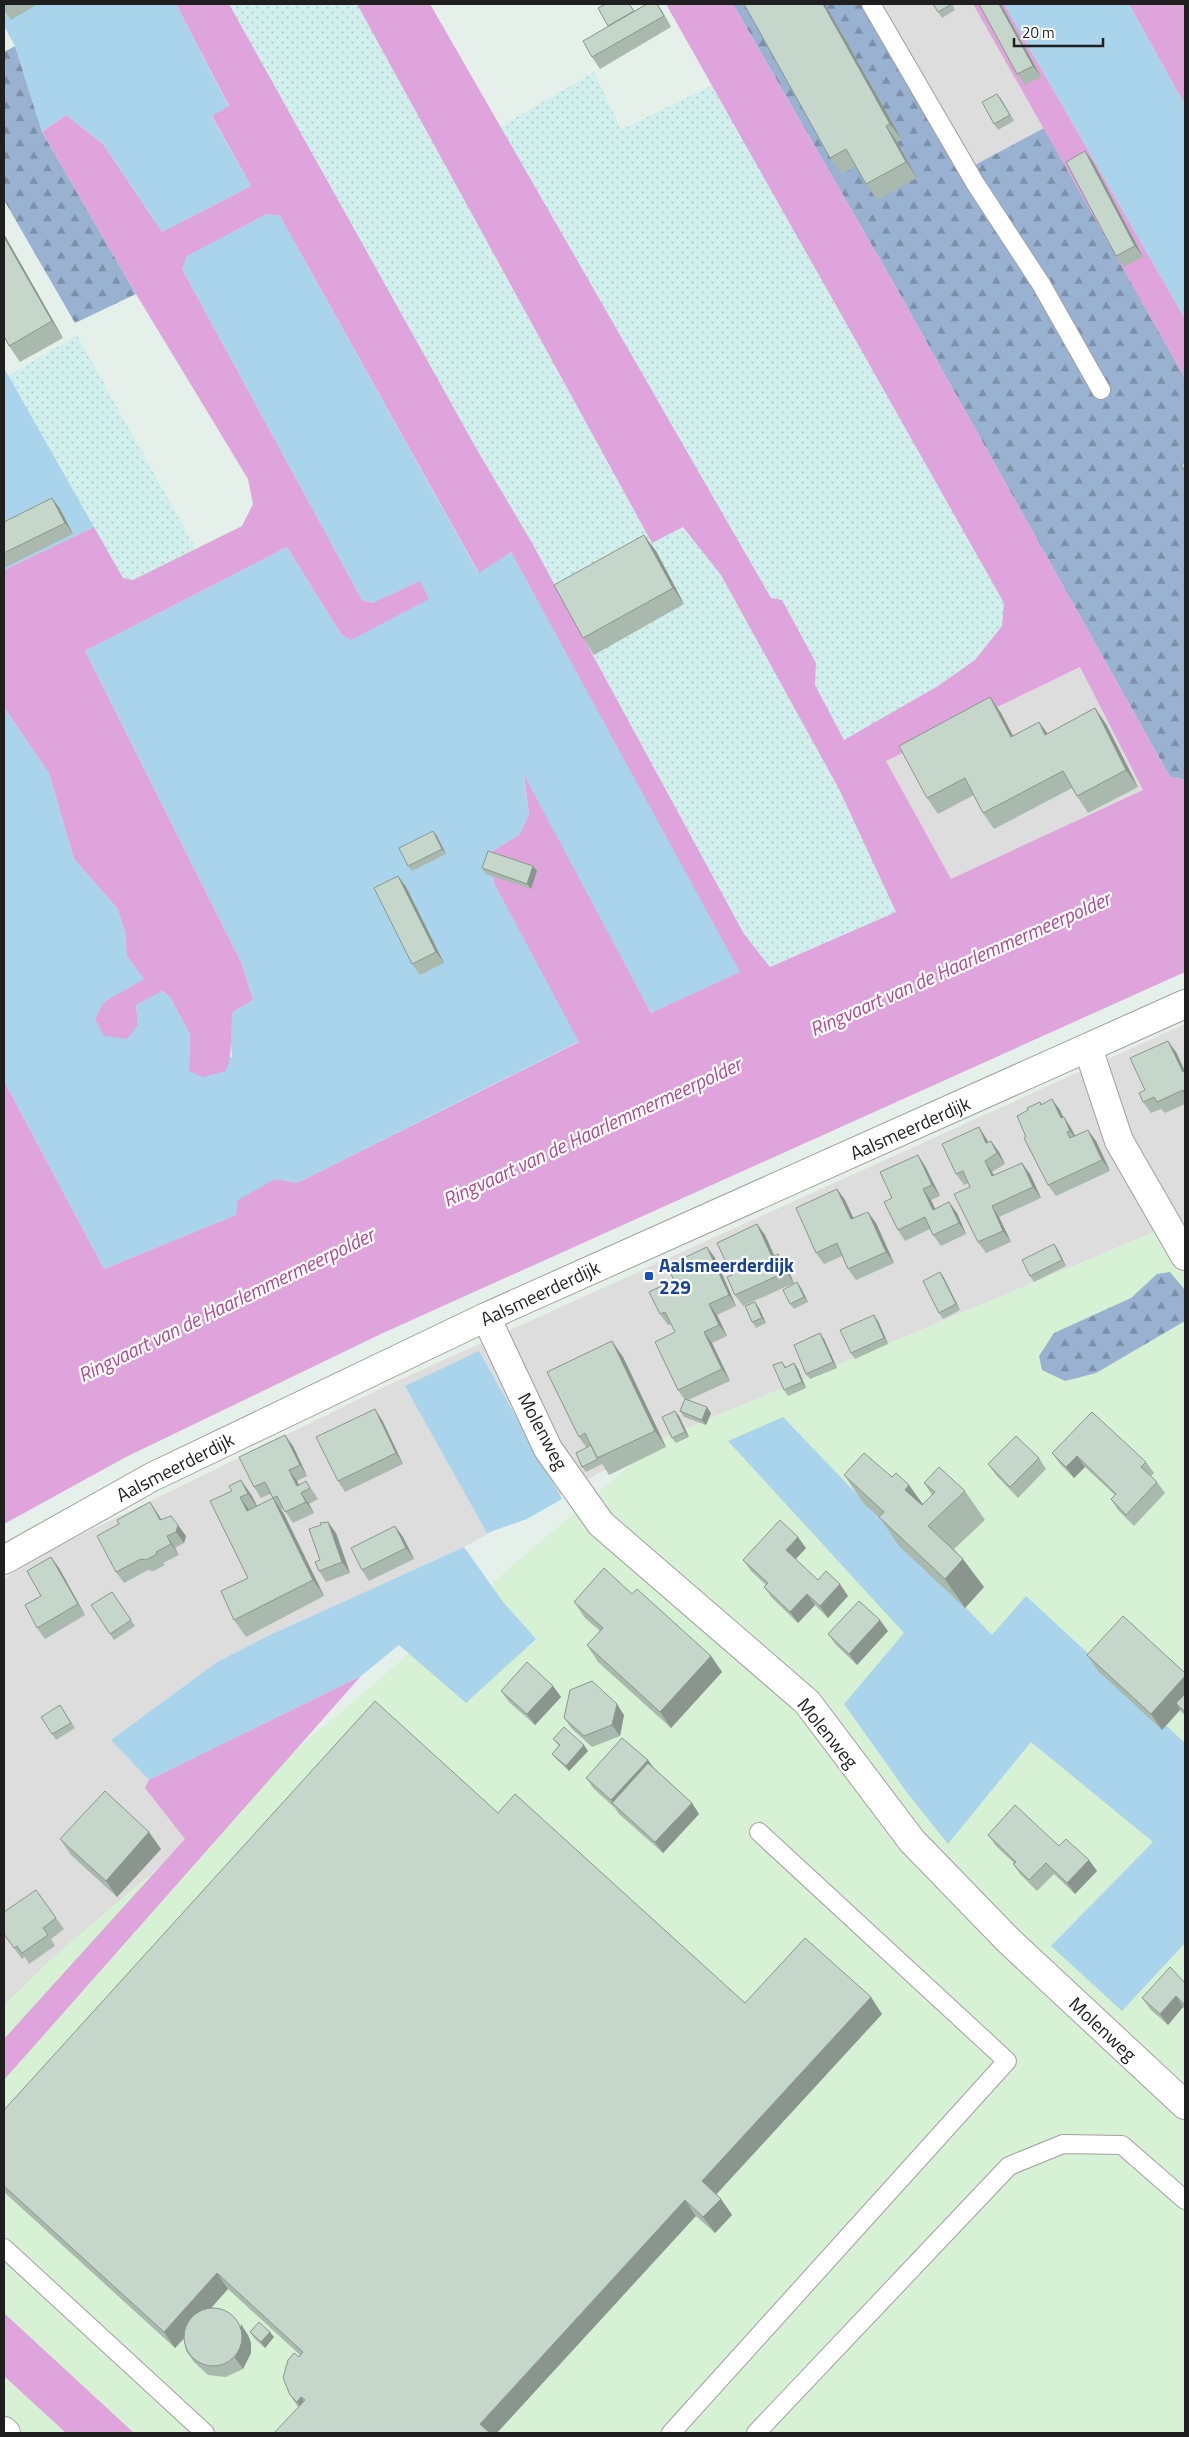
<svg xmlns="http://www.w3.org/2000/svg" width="1189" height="2437" font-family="'Titillium Web',sans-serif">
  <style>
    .residential { fill: #dcdddc }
    .commercial { fill: #d7f1d4 }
    .farmland { fill: url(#farmland-dots) }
    .grass { fill: #aad4ec }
    .forest { fill: url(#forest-firs) }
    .water { fill: #dfa4db; fill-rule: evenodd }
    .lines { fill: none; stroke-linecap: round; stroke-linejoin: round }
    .lane-casing { stroke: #a0a0a0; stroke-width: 20 }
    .street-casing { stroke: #a0a0a0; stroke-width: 30 }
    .lane { stroke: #fff; stroke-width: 18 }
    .street { stroke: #fff; stroke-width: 28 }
    .wall { fill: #a9b9ae }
    .shaded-wall { fill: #8a968d }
    .building { fill: #c5d7ca; stroke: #8a968d }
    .transit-dot { fill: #1a4fb4; stroke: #fff; stroke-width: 2 }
    .labels { text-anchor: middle; stroke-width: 4.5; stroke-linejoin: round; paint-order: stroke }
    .street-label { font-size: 19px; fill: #1f1f1f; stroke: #fff }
    .transit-label { font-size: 19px; font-weight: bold; fill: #164399; stroke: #fff; text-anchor: start }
    .water-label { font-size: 20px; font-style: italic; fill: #b3488e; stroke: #fff }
  </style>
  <defs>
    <pattern id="farmland-dots" width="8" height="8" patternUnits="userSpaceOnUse" patternTransform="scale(1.25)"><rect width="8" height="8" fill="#d0efed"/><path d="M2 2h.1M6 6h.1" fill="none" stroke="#b2cccb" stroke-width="1.8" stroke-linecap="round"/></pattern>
    <pattern id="forest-firs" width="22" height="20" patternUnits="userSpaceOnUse" patternTransform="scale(1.25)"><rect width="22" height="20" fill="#99b2d1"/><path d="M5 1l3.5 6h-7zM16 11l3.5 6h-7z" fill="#7c90a9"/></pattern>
  </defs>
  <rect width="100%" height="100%" fill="#e5f0eb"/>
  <path class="residential" d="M868,4H973L1044,128L971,167Z
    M1080,667L1143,790L951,880L886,761Z
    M1185,1024V1219L661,1439L464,1547L270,1635L217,1662L111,1740L149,1780L201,1856L4,2049V1579L40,1555L382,1388Z"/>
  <path class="commercial" d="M1185,1219V2433H4V2005L51,1959L661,1439Z"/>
  <path class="farmland" d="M229,4H357L652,543L683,527L721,575L839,789L896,912L770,967L744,934L532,543L476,448Z
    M594,72L621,130L713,85L1004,603L1002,626L975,660L938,686L844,740L815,685L816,663L782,600L771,599L500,127Z
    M77,335L196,549L133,580L123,578L8,376Z"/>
  <path class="grass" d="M4,4H176L229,107L212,117L251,186L162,232L103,144L66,115L42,132L15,46L4,26Z
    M1004,4H1129L1185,105V319Z
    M267,214L280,216L478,572L511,552L741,972L651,1013L524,777L529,814L520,834L488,854L494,883L580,1041L297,1183L275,1179L236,1215L104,1269L4,1081V707L49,773L74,859L117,908L125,931L127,956L145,979L104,1002L138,1025L136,1005L161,991L170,997L190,1034L189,1071L232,1057L230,1031L233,1012L253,1000L242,964L85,651L287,547L341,634L420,581L372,603L362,600L182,269L186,256Z
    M4,368L94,527L4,570Z
    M479,1351L562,1499L527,1519L487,1533L405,1386Z
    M783,1417L992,1635L1026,1596L1185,1743V1943L1122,2011L1051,1946L1153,1842L1031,1742L948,1844L908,1794L844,1704L904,1633L728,1441Z
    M464,1547L503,1602L536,1639L466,1703L399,1645L361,1676L149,1780L111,1740L217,1662L270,1635Z"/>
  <path class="forest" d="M733,4H868L971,167L1044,128L1185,378V780L1170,777L898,291Z
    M15,46L42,132L136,294L75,323L4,200V52Z
    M1170,1272L1185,1290V1321L1096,1373L1065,1381L1042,1370L1039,1356L1054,1333L1131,1298L1157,1274Z"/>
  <path class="water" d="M176,4H229L476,448L532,543L744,934L770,967L896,912L839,789L721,575L683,527L652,543L357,4H430L771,598L782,600L816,663L815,685L844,740L938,686L975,660L1002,626L1004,603L666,4H733L898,291L1170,777L1185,780V972L383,1333L126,1457L4,1524V1081L104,1269L236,1215L238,1200L275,1179L297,1183L579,1042L494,883L488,854L520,834L529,814L524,775L651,1013L740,972L511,552L479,573L280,216L267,214L187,256L182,269L362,600L372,603L420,581L429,599L351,640L341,634L287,547L85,651L242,964L253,1000L233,1012C229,1033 234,1052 226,1071L203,1077L189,1071L190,1034L170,997L162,991L136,1005L138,1025L127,1039L104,1036L95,1019L104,1002L144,979L127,956L125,931L117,908L74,859L49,773L4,707V570L94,527L123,578L133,580L242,526L253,504L248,479L136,294L42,132L66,115L103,144L162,232L251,186L212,116L229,106ZM1080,667L1143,790L951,879L886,761Z
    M973,4H1004L1185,319V378Z
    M1129,4L1185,5V105Z
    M361,1676L4,2080V2039L185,1839L145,1788L149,1780Z
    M4,2313L134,2433H66L4,2376Z"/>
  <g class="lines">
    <defs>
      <path id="lane" d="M871,4L975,183L1041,284L1101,390
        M4,2248L205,2433
        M671,2433L1007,2061L759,1832
        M756,2433L1009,2166L1063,2144L1122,2145L1185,2200"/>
      <path id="street" d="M1088,1048L1119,1141L1185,1256
        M486,1317L548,1449L601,1524L807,1702L912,1841L1009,1941L1185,2105
        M4,1560L152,1477L486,1317L1185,1004
        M4,2431L6,2433"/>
    </defs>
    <use href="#lane" class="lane-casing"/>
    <use href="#street" class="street-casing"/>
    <use href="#lane" class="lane"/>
    <use href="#street" class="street"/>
  </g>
  <path class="wall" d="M4,4H38L11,20L4,10Z
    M644,4H657L671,27L600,69L592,57L634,11L645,5Z
    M744,4H825L902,140L897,142L917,178L877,200L866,184L856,166L841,174L830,158Z
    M933,4H952L955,10L942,18Z
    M979,4H1001L1041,77L1025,85L1017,74Z
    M4,57L7,63L4,64Z
    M997,94L1014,121L998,130L994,124Z
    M1093,162L1143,257L1124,267L1116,256Z
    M4,234L63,338L20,362L9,346L4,336Z
    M52,498L60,509L73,534L4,568V522Z
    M656,551L684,604L594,655L583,638Z
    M990,697L1001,713L1013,736L1039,722L1047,734L1095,708L1106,724L1138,787L1088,813L1077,796L1072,788L994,829L983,813L974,795L938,814L927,798Z
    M437,836L446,854L412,871L408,866Z
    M533,866L537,871L531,889L486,874L482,868Z
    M398,876L406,887L444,963L420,975L412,964Z
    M1176,1052L1185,1071V1104L1165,1113L1161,1109L1151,1113L1143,1102Z
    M1040,1102L1042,1104L1060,1110L1063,1117L1071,1128L1075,1136L1096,1141L1110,1171L1056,1196L1048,1185L1028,1110Z
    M986,1138L988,1142L991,1141L999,1152L1005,1164L992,1172L994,1175L1030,1174L1041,1198L999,1217L1011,1242L986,1253L978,1242L970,1187L969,1183L964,1185L956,1174Z
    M925,1166L940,1196L931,1200L935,1209L957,1213L966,1234L941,1246L933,1235L930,1229L905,1241L898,1230L892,1198Z
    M837,1189L845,1200L853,1218L876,1223L894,1263L856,1280L848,1269L842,1256L824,1264L816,1253Z
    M757,1224L765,1235L774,1256L786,1265L794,1283L743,1306L735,1295L732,1275Z
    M1054,1244L1058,1250L1066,1266L1034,1282L1030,1276Z
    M707,1247L715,1258L736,1306L717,1315L727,1336L712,1343L730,1381L688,1400L711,1413L706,1425L684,1417L680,1411L685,1400L678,1390L675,1332L671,1324L668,1325L660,1314L674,1280Z
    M940,1272L944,1278L960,1310L943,1319L939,1313Z
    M801,1288L808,1302L794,1309L790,1304Z
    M755,1302L759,1308L766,1323L756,1328L752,1322Z
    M878,1321L888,1344L855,1359L851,1353Z
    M824,1339L837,1368L810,1379L806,1374Z
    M623,1357L666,1447L609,1475L602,1464L586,1472L582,1467L586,1447L579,1437Z
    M782,1362L786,1367L794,1363L798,1369L806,1388L788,1396L784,1390Z
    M679,1416L689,1437L676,1443L672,1438Z
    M382,1420L403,1464L345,1492L338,1481Z
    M293,1446L307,1476L297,1481L299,1485L306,1481L318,1499L309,1504L314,1513L293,1523L283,1508L281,1509L284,1514L324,1596L246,1637L234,1620L248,1578L232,1491L241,1480L252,1496L257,1506L273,1498L270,1494L261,1498L254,1487Z
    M1052,1453L1146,1462L1154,1473L1151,1476L1157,1482L1165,1493L1134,1526L1118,1510L1111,1499L1115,1495L1085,1467L1074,1478L1060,1464Z
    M1039,1458L1046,1469L1018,1498L996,1475L988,1464Z
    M844,1475L892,1477L923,1505L932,1495L924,1483L965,1491L985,1520L954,1549L984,1587L965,1608L899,1546L880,1518L864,1504Z
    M158,1514L161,1519L186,1536L184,1543L175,1548L179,1555L163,1563L165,1565L154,1571L148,1570L124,1583L116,1572Z
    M395,1526L403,1537L414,1559L369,1581L362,1570Z
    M336,1533L350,1573L326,1582L319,1571L320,1560Z
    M806,1548L795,1559L818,1580L848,1596L828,1618L815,1605L798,1623L772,1598L764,1587L766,1585L751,1571L743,1560Z
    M51,1557L59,1568L85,1615L45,1639L37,1628L41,1596Z
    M112,1592L135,1626L114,1640L110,1634Z
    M632,1594L711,1656L722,1672L671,1728L598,1662L587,1645L600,1631L585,1618L574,1602Z
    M888,1631L857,1665L836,1645L828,1634Z
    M1087,1655L1185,1673V1716L1180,1710L1162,1730L1098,1671Z
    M553,1686L561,1697L535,1725L509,1702L501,1691Z
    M64,1711L75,1728L56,1740L52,1734Z
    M624,1715L620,1736L592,1747L572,1729L564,1718Z
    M553,1739L584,1745L588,1751L569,1771L556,1759L552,1754L559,1746Z
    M652,1766L692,1803L699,1814L663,1853L619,1814L615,1808L594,1789L586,1778Z
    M498,1813L745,2003L882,2014L716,2194L721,2199L732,2215L715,2233L696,2216L298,2407L290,2395L299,2357L300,2355L228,2289L212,2307L248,2335L251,2343V2353L243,2369L226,2377L208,2375L194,2362L186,2351L184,2339L175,2348L4,2192V2110Z
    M988,1835L1059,1846L1089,1860L1097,1871L1075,1894L1054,1874L1037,1891L1021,1875L1013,1864L1014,1863L996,1846Z
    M60,1839L161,1849L117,1897L71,1855Z
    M36,1890L64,1929L51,1939L55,1946L29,1964L25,1957L22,1959L4,1934Z
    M1185,1983V2009L1183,2007L1168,2025L1150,2009L1142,1998Z
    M250,2332L274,2337L265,2348L254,2338Z"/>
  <path class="shaded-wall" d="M657,4L662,11L671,27L664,16Z
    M823,4H825L902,140L890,124Z
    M999,4H1001L1002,6L1041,77L1033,66Z
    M997,94L1001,99L1014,121L1010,115Z
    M886,126L897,142L917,178L906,162Z
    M1085,151L1093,162L1143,257L1135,246Z
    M4,234L63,338L52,321L4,237Z
    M52,498L60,509L73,534L65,523Z
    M644,535L656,551L684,604L673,588Z
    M990,697L1001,713L1022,753L1011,737Z
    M1095,708L1106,724L1138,787L1126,770Z
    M1039,722L1051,738L1045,735Z
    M433,831L437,836L446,854L442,849Z
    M533,866L537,871L531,889L527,884Z
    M398,876L406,887L444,963L436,952Z
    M1168,1041L1176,1052L1185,1072H1183Z
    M1052,1099L1060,1110L1069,1129L1061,1118Z
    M1064,1117L1071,1128L1078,1142L1070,1131Z
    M979,1127L986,1138L994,1154L986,1143Z
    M1088,1130L1096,1141L1110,1171L1102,1160Z
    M991,1141L999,1152L1005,1164L997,1153Z
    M918,1155L925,1166L940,1196L932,1185Z
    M985,1161L992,1172L999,1187L992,1176Z
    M1022,1163L1030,1174L1041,1198L1033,1187Z
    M837,1189L845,1200L859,1230L851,1219Z
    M923,1189L931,1200L941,1221L933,1210Z
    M949,1202L957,1213L966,1234L959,1223Z
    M992,1206L999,1217L1011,1242L1003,1231Z
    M868,1212L876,1223L894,1263L886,1252Z
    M757,1224L765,1235L780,1268L772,1257Z
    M1054,1244L1058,1250L1066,1266L1062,1260Z
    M707,1247L715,1258L736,1306L729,1295Z
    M778,1254L786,1265L794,1283L786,1272Z
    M940,1272L944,1278L960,1310L956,1304Z
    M797,1282L801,1288L808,1302L804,1297Z
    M755,1302L759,1308L766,1323L762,1318Z
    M709,1304L717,1315L727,1336L719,1325Z
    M874,1315L878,1321L888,1344L884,1338Z
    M704,1332L712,1343L730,1381L722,1369Z
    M820,1333L824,1339L837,1368L833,1362Z
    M612,1341L623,1357L666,1447L655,1431Z
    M794,1363L798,1369L806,1388L802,1382Z
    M707,1407L711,1413L706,1425L702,1420Z
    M375,1409L382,1420L403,1464L396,1453Z
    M675,1411L679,1416L689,1437L685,1432Z
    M285,1435L293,1446L307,1476L300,1465Z
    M1077,1456L1085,1467L1074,1478L1066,1467Z
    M289,1470L297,1481L302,1492L297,1486Z
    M241,1480L252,1496L259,1510L248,1494Z
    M909,1485L930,1514L905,1490Z
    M301,1493L309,1504L314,1513L306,1502Z
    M240,1497L252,1514L247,1511Z
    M273,1498L284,1514L324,1596L313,1580Z
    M150,1502L158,1514L168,1531L160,1520Z
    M328,1522L336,1533L350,1573L342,1562Z
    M178,1525L186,1536L184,1543L176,1532Z
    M395,1526L403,1537L414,1559L406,1548Z
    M167,1536L175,1548L179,1555L171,1544Z
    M798,1537L806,1548L794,1561L786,1550Z
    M51,1557L59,1568L85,1615L78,1604Z
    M963,1559L984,1587L965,1608L945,1579Z
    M840,1584L848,1596L828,1618L820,1606Z
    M807,1594L815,1605L798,1623L790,1612Z
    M880,1620L888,1631L857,1665L849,1654Z
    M711,1656L722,1672L671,1728L660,1712Z
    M1185,1676V1705L1176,1703L1180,1710L1162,1730L1151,1714Z
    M553,1686L561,1697L535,1725L527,1714Z
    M617,1704L624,1715L620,1736L612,1725Z
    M584,1745L588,1751L569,1771L566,1766Z
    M648,1760L656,1771L615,1806L611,1800Z
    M692,1803L699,1814L663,1853L655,1842Z
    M149,1832L161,1849L117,1897L106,1881Z
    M1089,1860L1097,1871L1075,1894L1067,1883Z
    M1176,1996L1183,2007L1168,2025L1160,2014Z
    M871,1997L882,2014L713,2198L702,2181Z
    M721,2199L732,2215L715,2233L703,2217Z
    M685,2200L696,2216L497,2433H486L480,2424Z
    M217,2273L228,2289L175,2348L164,2332Z
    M241,2324L248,2335L251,2343V2353L243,2369L235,2358Z
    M270,2332L274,2337L265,2348L261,2342Z
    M301,2397L312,2414L308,2418L297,2402Z"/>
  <path class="building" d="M606,4H629L634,11L608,26L598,8Z
    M647,4H657L664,16L592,57L583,41Z
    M744,4H823L890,124L886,126L906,162L866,184L846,149L830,158Z
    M933,4H952L938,12Z
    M979,4H999L1033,66L1017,74Z
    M997,94L1010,115L994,124L982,102Z
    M1085,151L1135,246L1116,256L1066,162Z
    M4,237L52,321L9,346L4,336Z
    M1185,462V471L1181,465Z
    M52,498L65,523L4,553V522Z
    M644,535L673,588L583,638L554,585Z
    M990,697L1011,737L1039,722L1045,735L1095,708L1126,770L1077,796L1063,771L983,813L965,778L927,798L899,746Z
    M433,831L442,849L408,866L399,848Z
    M488,851L533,866L527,884L482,868Z
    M398,876L436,952L412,964L374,888Z
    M1168,1041L1183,1072L1185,1071V1095L1183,1090L1157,1102L1154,1097L1143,1102L1139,1093L1145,1090L1130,1058Z
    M1052,1099L1061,1118L1064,1117L1070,1131L1067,1132L1070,1138L1088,1130L1102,1160L1048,1185L1024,1138L1026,1137L1017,1116L1028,1110L1027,1108L1040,1102L1041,1105Z
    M979,1127L986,1143L991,1141L997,1153L985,1161L992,1176L1022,1163L1033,1187L992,1206L1003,1231L978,1242L954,1194L970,1187L963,1171L956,1174L942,1144Z
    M918,1155L932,1185L923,1189L933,1210L949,1202L959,1223L933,1235L925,1217L898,1230L884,1202L892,1198L880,1172Z
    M837,1189L851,1219L868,1212L886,1252L848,1269L837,1243L816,1253L796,1208Z
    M757,1224L772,1257L778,1254L786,1272L735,1295L727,1277L732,1275L717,1243Z
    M1054,1244L1062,1260L1030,1276L1022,1260Z
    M707,1247L729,1295L709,1304L719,1325L704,1332L722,1369L678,1390L655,1342L675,1332L665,1312L660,1314L649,1292L674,1280L667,1266Z
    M940,1272L956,1304L939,1313L923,1281Z
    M797,1282L804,1297L790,1304L783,1290Z
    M755,1302L762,1318L752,1322L745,1306Z
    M874,1315L884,1338L851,1353L840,1330Z
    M820,1333L833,1362L806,1374L794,1345Z
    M612,1341L655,1431L597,1458L585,1433L579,1437L547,1372Z
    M782,1362L785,1368L794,1363L802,1382L784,1390L773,1365Z
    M685,1399L707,1407L702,1420L680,1411Z
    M375,1409L396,1453L338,1481L316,1437Z
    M675,1411L685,1432L672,1438L662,1417Z
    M1092,1412L1146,1462L1141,1467L1157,1482L1126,1515L1111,1499L1116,1494L1077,1456L1066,1467L1052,1453Z
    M285,1435L300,1465L289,1470L297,1486L306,1481L310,1488L301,1493L306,1502L285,1512L277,1496L273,1498L265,1482L254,1487L239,1457Z
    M1016,1436L1039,1458L1010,1487L988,1464Z
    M591,1445L598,1459L582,1467L576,1453Z
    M864,1453L892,1477L896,1473L909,1485L905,1490L922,1505L935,1492L924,1483L939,1467L965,1491L928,1526L963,1559L945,1579L879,1517L884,1512L844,1475Z
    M241,1480L248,1494L240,1497L247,1511L273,1498L313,1580L234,1620L221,1591L248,1578L210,1501L232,1491L229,1486Z
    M150,1502L160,1520L171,1516L178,1525L176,1532L167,1536L171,1544L156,1552L157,1554L146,1560L141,1559L116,1572L97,1536L119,1524L117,1520Z
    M780,1520L798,1537L786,1550L818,1580L826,1571L840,1584L820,1606L807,1594L790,1612L764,1587L768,1583L743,1560Z
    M328,1522L342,1562L319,1571L315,1562L320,1560L309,1529L321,1525L320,1523Z
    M395,1526L406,1548L362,1570L351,1548Z
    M51,1557L78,1604L37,1628L25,1605L41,1596L27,1571Z
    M604,1568L632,1594L637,1589L711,1656L660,1712L587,1645L603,1628L574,1602Z
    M112,1592L131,1620L110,1634L91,1605Z
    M859,1601L880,1620L849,1654L828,1634Z
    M1123,1616L1185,1673V1676L1151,1714L1087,1655Z
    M527,1662L553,1686L527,1714L501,1691Z
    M592,1681L617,1704L612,1725L584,1736L564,1718L570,1690Z
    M1185,1694V1712L1176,1703Z
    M375,1701L498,1813L515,1794L745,2003L805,1938L871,1997L702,2181L721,2199L703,2217L685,2200L480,2424L490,2433H274L305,2400L301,2397L297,2402L290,2395L283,2378L288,2360L294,2353L299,2357L303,2352L217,2273L164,2332L4,2186V2110Z
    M60,1705L71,1723L52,1734L41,1717Z
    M564,1727L584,1745L566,1766L552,1754L560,1745L553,1739Z
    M622,1738L648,1760L611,1800L586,1778Z
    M648,1763L692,1803L655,1842L612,1803Z
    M105,1791L149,1832L106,1881L60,1839Z
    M1015,1805L1059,1846L1066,1839L1089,1860L1067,1883L1046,1863L1029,1880L1013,1864L1016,1862L988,1835Z
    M36,1890L56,1918L43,1928L48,1935L22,1953L17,1946L14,1948L4,1934V1912Z
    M1170,1967L1185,1983V2005L1176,1996L1160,2014L1142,1998Z
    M184 2337a29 29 0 1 1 58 0a29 29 0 1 1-58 0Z
    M259,2322L270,2332L261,2342L250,2332Z"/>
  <rect class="transit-dot" x="644" y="1271" width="10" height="10" rx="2.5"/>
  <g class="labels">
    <g class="street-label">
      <text transform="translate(910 1128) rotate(-24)" y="7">Aalsmeerderdijk</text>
      <text transform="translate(540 1293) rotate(-25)" y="7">Aalsmeerderdijk</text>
      <text transform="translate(543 1431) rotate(62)" y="7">Molenweg</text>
      <text transform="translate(175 1467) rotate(-27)" y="7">Aalsmeerderdijk</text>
      <text transform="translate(828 1733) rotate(51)" y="7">Molenweg</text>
      <text transform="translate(1103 2029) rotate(43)" y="7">Molenweg</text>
    </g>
    <g class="transit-label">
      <text x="659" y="1272">Aalsmeerderdijk<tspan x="659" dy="22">229</tspan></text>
    </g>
    <g class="water-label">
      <text transform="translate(960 964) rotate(-24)" y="7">Ringvaart van de Haarlemmermeerpolder</text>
      <text transform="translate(592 1132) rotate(-25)" y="7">Ringvaart van de Haarlemmermeerpolder</text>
      <text transform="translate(226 1305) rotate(-26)" y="7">Ringvaart van de Haarlemmermeerpolder</text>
    </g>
  </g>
  <rect width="1189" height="2437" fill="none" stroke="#1f1f1f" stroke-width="10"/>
  <path d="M1014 38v8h89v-8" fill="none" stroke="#1f1f1f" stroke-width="2.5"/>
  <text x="1022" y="38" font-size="15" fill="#1f1f1f" stroke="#ffffff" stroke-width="4" paint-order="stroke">20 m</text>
</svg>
